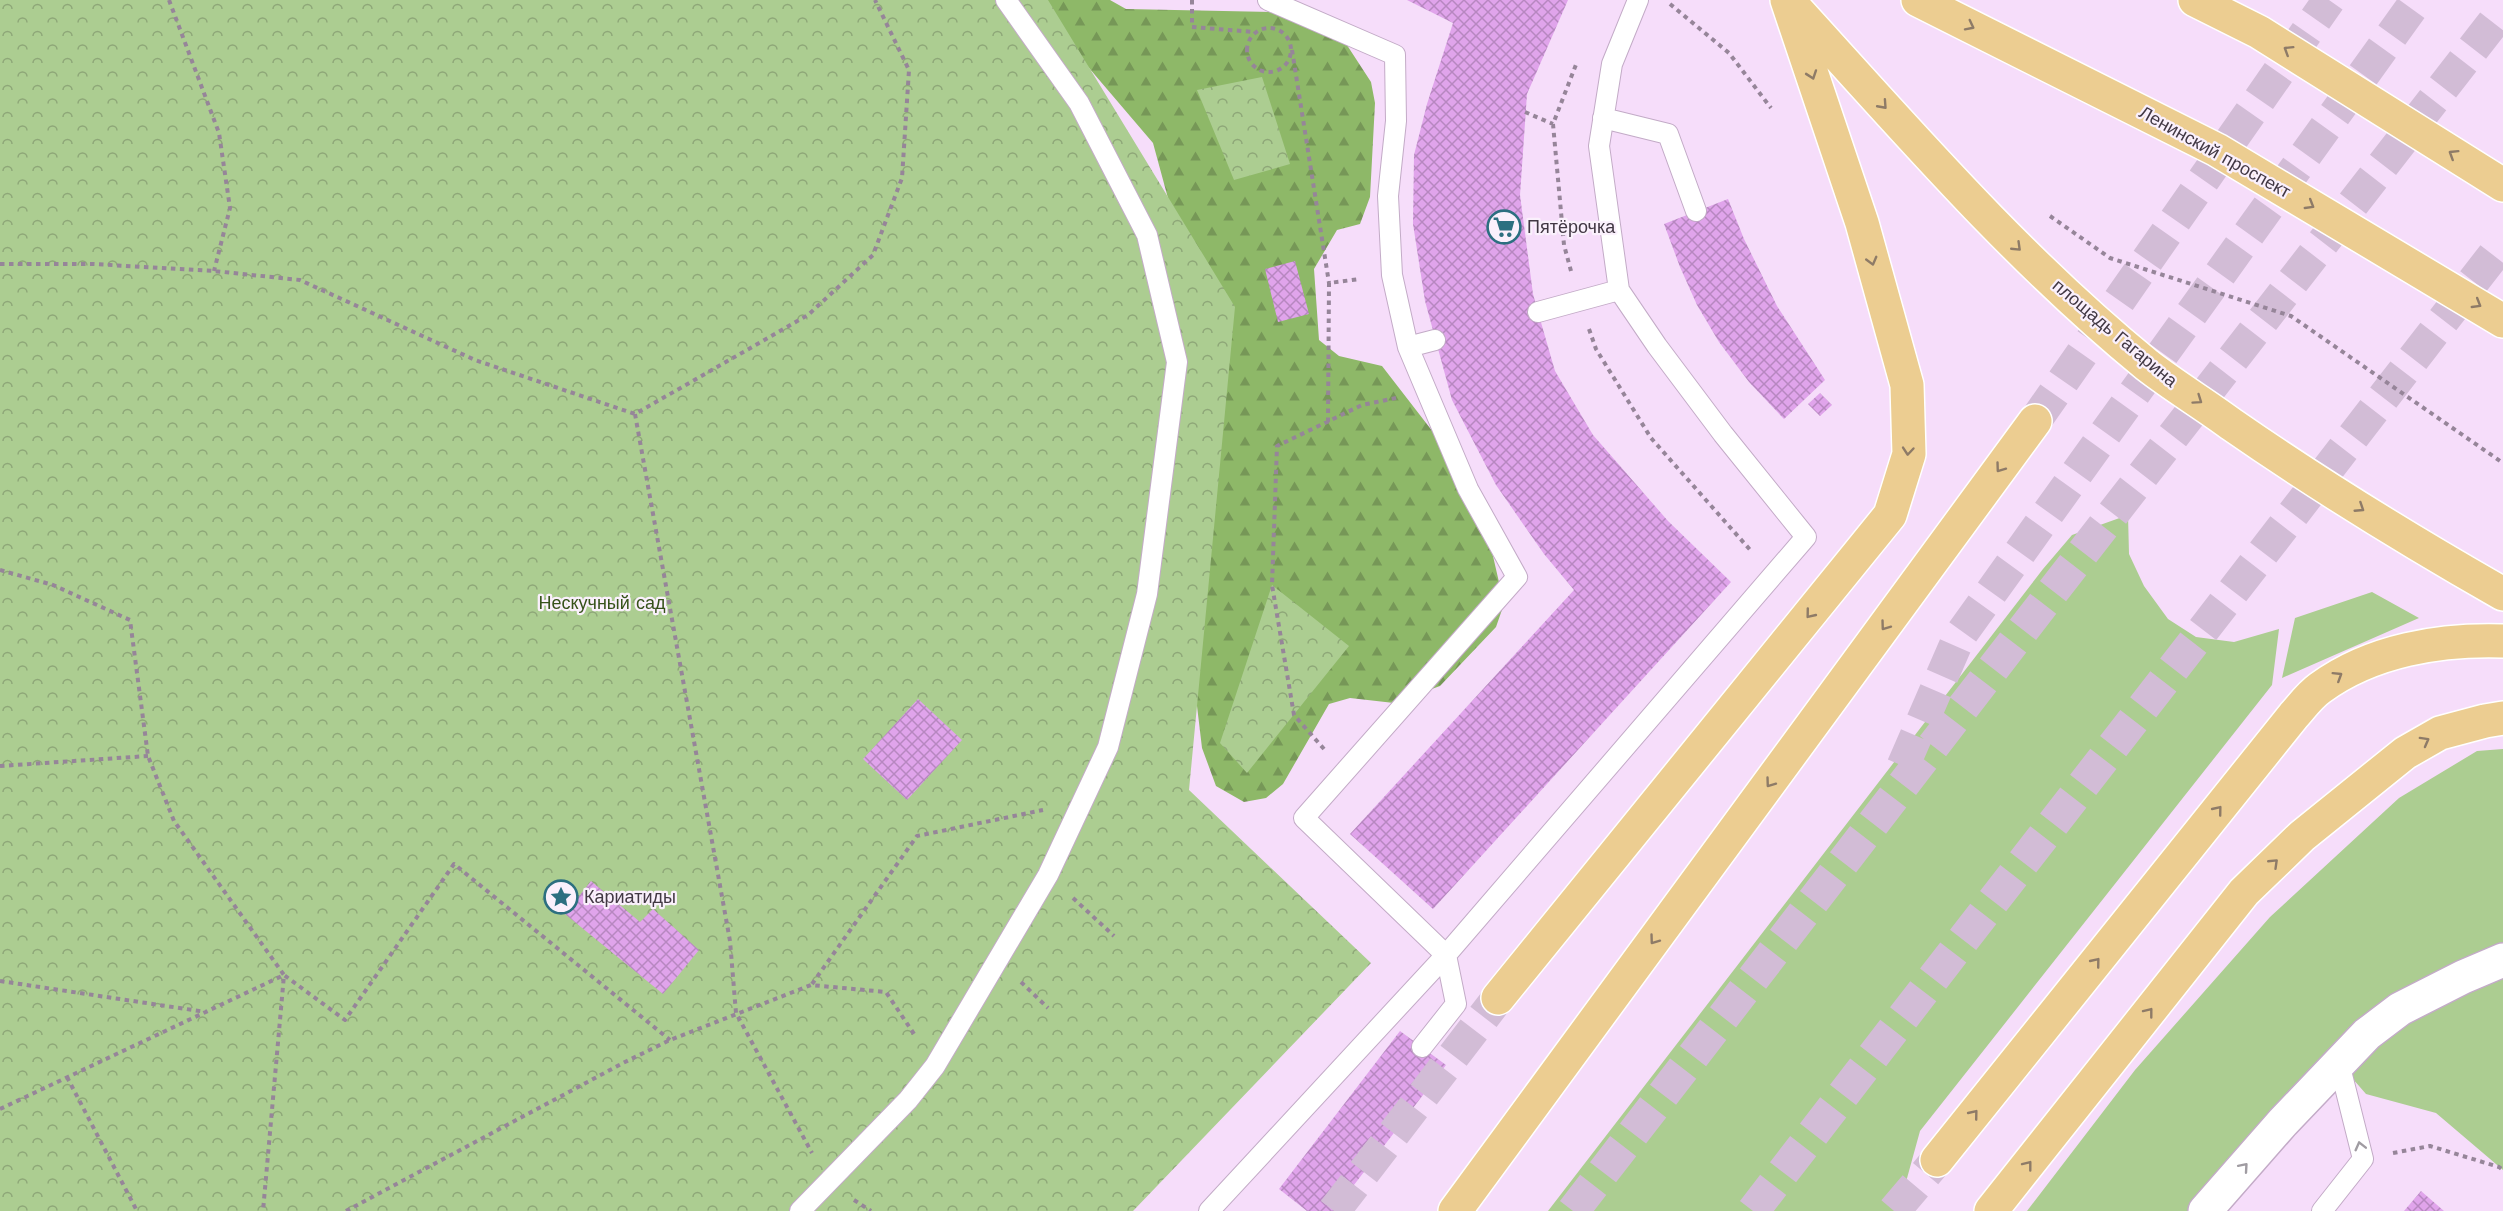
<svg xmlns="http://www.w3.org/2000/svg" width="2503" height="1211" font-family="'Work Sans',sans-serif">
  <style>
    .grass { fill: #accd91 }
    .forest { fill: url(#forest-firs) }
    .park { fill: url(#park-crowns) }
    .building { fill: url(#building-cross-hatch) }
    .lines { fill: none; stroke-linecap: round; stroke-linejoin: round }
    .primary-tunnel { stroke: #d2bcd6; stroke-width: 33; stroke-dasharray: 33 16; stroke-linecap: butt }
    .lane-casing { stroke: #c3abc7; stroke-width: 22 }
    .street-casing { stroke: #c3abc7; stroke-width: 36 }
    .primary-casing { stroke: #fff; stroke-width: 36 }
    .path { stroke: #968599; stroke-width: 4; stroke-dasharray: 4.5 4.5; stroke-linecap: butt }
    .lane { stroke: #fff; stroke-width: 20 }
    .street { stroke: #fff; stroke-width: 33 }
    .primary { stroke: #eccd91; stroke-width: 33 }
    .oneway { stroke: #8e7b67 }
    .oneway2 { stroke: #a09ca2 }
    .labels { text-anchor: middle; stroke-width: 4.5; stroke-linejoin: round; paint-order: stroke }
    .street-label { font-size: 18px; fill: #423844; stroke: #faf0fc }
    .poi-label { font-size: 18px; fill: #423844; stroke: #faf0fc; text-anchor: start }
    .park-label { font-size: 18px; fill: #36521a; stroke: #faf0fc }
  </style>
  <defs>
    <pattern id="forest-firs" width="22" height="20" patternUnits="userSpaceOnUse" patternTransform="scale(1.5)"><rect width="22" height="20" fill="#8eb868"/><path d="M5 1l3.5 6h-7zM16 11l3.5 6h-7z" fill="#769757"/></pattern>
    <pattern id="park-crowns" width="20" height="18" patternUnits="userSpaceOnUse" patternTransform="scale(1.5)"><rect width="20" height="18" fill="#accd91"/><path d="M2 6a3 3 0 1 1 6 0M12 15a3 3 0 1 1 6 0" fill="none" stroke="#8ea778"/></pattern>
    <pattern id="building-cross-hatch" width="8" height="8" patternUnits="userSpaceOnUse" patternTransform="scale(1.5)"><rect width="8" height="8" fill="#e0a4eb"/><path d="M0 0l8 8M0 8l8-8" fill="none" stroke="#b787c0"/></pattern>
  </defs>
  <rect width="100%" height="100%" fill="#f6ddfa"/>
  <path class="grass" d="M2128,515L2129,554L2144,586L2168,619L2196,637L2234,642L2279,629L2272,685L1920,1131L1898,1211H1548L2043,569L2072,535Z
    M2372,592L2419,618L2282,678L2295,618Z
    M2503,749V1170L2436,1113L2366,1094L2339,1063L2205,1211H2027L2135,1070L2270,917L2399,798L2477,751Z"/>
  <path class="forest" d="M1031,0H1110L1126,9L1273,12L1343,39L1371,82L1375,103L1370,197L1360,224L1337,230L1314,269L1319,340L1339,356L1382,366L1457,463L1487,530L1504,604L1496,627L1440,686L1394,703L1350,698L1329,704L1283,784L1266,798L1244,802L1216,786L1202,748L1190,647L1206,338L1153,143Z"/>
  <path class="park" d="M0,0H1048L1235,307L1189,790L1371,963L1133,1211H0Z
    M1262,77L1290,164L1234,180L1197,90Z
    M1272,585L1349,646L1247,773L1220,743Z"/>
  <path class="building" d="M1407,0H1568L1527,94L1520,195L1533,294L1538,312L1555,371L1593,435L1668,521L1731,582L1433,909L1350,834L1574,590L1544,554L1496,485L1452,400L1425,301L1413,224L1414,155L1427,104L1453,23Z
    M1728,199L1744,239L1777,306L1825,380L1784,419L1749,382L1719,342L1697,305L1680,267L1664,224Z
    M1295,261L1309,314L1278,322L1265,269Z
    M1820,393L1832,405L1820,416L1808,404Z
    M918,699L962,740L907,800L863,759Z
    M591,881L640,922L653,909L699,950L663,994L565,914Z
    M1400,1031L1446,1065L1334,1211H1307L1279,1189Z
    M2421,1191L2444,1211H2404Z"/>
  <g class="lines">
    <path class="primary-tunnel" d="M2035,421L2329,0
      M1903,766L1959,637L2417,0
      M1334,1211L1498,998
      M1573,1211L2503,10
      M1753,1211L2503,243
      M1894,1211L1937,1160"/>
    <defs>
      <path id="lane" d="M1268,0L1395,55L1396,121L1388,196L1392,275L1408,347L1468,489L1517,577L1304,818L1446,955L1456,1004L1422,1047
        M1603,118L1668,134L1696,211
        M1538,312L1619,290
        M1408,347L1435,340
        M800,1211L908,1100L935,1066L1048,875L1108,747L1147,594L1177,362L1147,235L1079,103L1006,0
        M1209,1211L1446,955L1806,537L1723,434L1657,346L1619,290L1599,146L1612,64L1638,0
        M2322,1211L2363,1159L2339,1063"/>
      <path id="street" d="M2205,1211L2283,1122L2367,1034L2400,1009L2463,977L2503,960"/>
      <path id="primary" d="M1918,0L2217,150L2503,321
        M2195,0L2259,32L2503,185
        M1795,8C1908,132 2017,259 2147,365C2174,386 2204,404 2231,424C2319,485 2410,541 2503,594
        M1498,998L1890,515L1909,454L1907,385L1862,223L1787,0
        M1937,1160L2294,715C2302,706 2310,695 2320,688C2372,650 2440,639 2503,641
        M1455,1211L2035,421
        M1991,1211L2244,892L2302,836L2405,753L2440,733L2485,721L2503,718"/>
    </defs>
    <use href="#lane" class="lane-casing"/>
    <use href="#street" class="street-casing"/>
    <use href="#primary" class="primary-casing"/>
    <path class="path" d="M169,0L219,133L230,208L214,271
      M1192,0V27L1254,32
      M1670,4L1729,53L1771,108
      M1247 50a22 22 0 1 1 44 0a22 22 0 1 1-44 0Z
      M1292,50L1329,283
      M1525,112L1553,124
      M2050,216L2110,258L2291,316L2503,463
      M0,264H93L214,271L300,280L475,360L635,414L808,315L873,255L902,178L909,70L875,0
      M1571,271L1564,245L1553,124L1577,62
      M1589,329L1596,349L1651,438L1752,552
      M635,414L730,941L736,1013L812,1153
      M1328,422L1329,283L1360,279
      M0,570L53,585L130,620L148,756L174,821L284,975L263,1211
      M1324,749L1294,715L1272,585L1277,446L1362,405L1396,398
      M0,766L148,756
      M1073,898L1114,936
      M0,981L206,1012
      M1021,982L1048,1008
      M812,984L917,836L1043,810
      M67,1077L137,1211
      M0,1109L284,975L345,1020L454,864L670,1040
      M2393,1153L2430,1146L2499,1167L2503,1170
      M854,1200L871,1211
      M346,1211L625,1062L670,1040L811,985L886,992L916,1037"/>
    <use href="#lane" class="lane"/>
    <use href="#street" class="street"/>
    <use href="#primary" class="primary"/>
  </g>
  <defs><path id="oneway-chevron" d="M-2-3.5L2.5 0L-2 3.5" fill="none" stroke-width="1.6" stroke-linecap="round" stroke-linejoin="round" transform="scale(1.5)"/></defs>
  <g class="oneway">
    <use href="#oneway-chevron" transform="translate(1970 26) rotate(27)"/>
    <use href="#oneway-chevron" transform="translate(2288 50) rotate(-148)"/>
    <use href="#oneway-chevron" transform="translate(1812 75) rotate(71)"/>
    <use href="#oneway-chevron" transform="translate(1883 105) rotate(48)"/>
    <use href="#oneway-chevron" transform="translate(2453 154) rotate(-148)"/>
    <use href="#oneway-chevron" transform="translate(2310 205) rotate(31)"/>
    <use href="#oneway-chevron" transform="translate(2017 247) rotate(44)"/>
    <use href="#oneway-chevron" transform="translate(1872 261) rotate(75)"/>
    <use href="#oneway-chevron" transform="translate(2477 304) rotate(31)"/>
    <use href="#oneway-chevron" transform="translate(2198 400) rotate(35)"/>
    <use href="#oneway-chevron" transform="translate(1908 451) rotate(95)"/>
    <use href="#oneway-chevron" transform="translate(2000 468) rotate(126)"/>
    <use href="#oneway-chevron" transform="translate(2360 508) rotate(33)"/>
    <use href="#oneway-chevron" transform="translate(1810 614) rotate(129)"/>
    <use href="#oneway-chevron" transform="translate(1885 626) rotate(126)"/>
    <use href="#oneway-chevron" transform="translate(2338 676) rotate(-32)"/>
    <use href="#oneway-chevron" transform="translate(2425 741) rotate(-29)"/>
    <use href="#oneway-chevron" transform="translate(1770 783) rotate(126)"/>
    <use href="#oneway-chevron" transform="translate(2218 810) rotate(-51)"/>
    <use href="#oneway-chevron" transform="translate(2274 863) rotate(-44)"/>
    <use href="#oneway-chevron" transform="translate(1654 940) rotate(126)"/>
    <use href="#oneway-chevron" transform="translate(2096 962) rotate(-51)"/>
    <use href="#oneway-chevron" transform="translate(2149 1012) rotate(-52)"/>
    <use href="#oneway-chevron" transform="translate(1974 1114) rotate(-51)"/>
    <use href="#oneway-chevron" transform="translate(2028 1165) rotate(-52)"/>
  </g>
  <g class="oneway2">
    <use href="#oneway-chevron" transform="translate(2360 1146) rotate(-104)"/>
    <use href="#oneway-chevron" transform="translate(2244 1167) rotate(-49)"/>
  </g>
  <defs>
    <symbol id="supermarket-ring" viewBox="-11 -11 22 22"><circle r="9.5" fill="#faf0fc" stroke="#2c6f80" stroke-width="1.5"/><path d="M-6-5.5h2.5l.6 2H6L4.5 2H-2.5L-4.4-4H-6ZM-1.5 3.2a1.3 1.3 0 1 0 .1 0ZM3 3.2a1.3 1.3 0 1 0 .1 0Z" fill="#2c6f80"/></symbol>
    <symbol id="sight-ring" viewBox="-11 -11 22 22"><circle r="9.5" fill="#faf0fc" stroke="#2c6f80" stroke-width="1.5"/><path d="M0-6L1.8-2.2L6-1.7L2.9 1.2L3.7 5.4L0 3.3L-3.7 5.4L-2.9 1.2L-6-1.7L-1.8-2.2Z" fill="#2c6f80"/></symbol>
  </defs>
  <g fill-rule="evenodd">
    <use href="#supermarket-ring" x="1485" y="208" width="38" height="38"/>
    <use href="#sight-ring" x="542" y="878" width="38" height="38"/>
  </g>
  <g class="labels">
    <g class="street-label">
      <text transform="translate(2215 152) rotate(29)" y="6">Ленинский проспект</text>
      <text transform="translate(2115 333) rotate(40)" y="6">площадь Гагарина</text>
    </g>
    <g class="poi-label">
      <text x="1527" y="233">Пятёрочка</text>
      <text x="584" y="903">Кариатиды</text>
    </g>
    <g class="park-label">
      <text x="602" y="609">Нескучный сад</text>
    </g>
  </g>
</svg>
